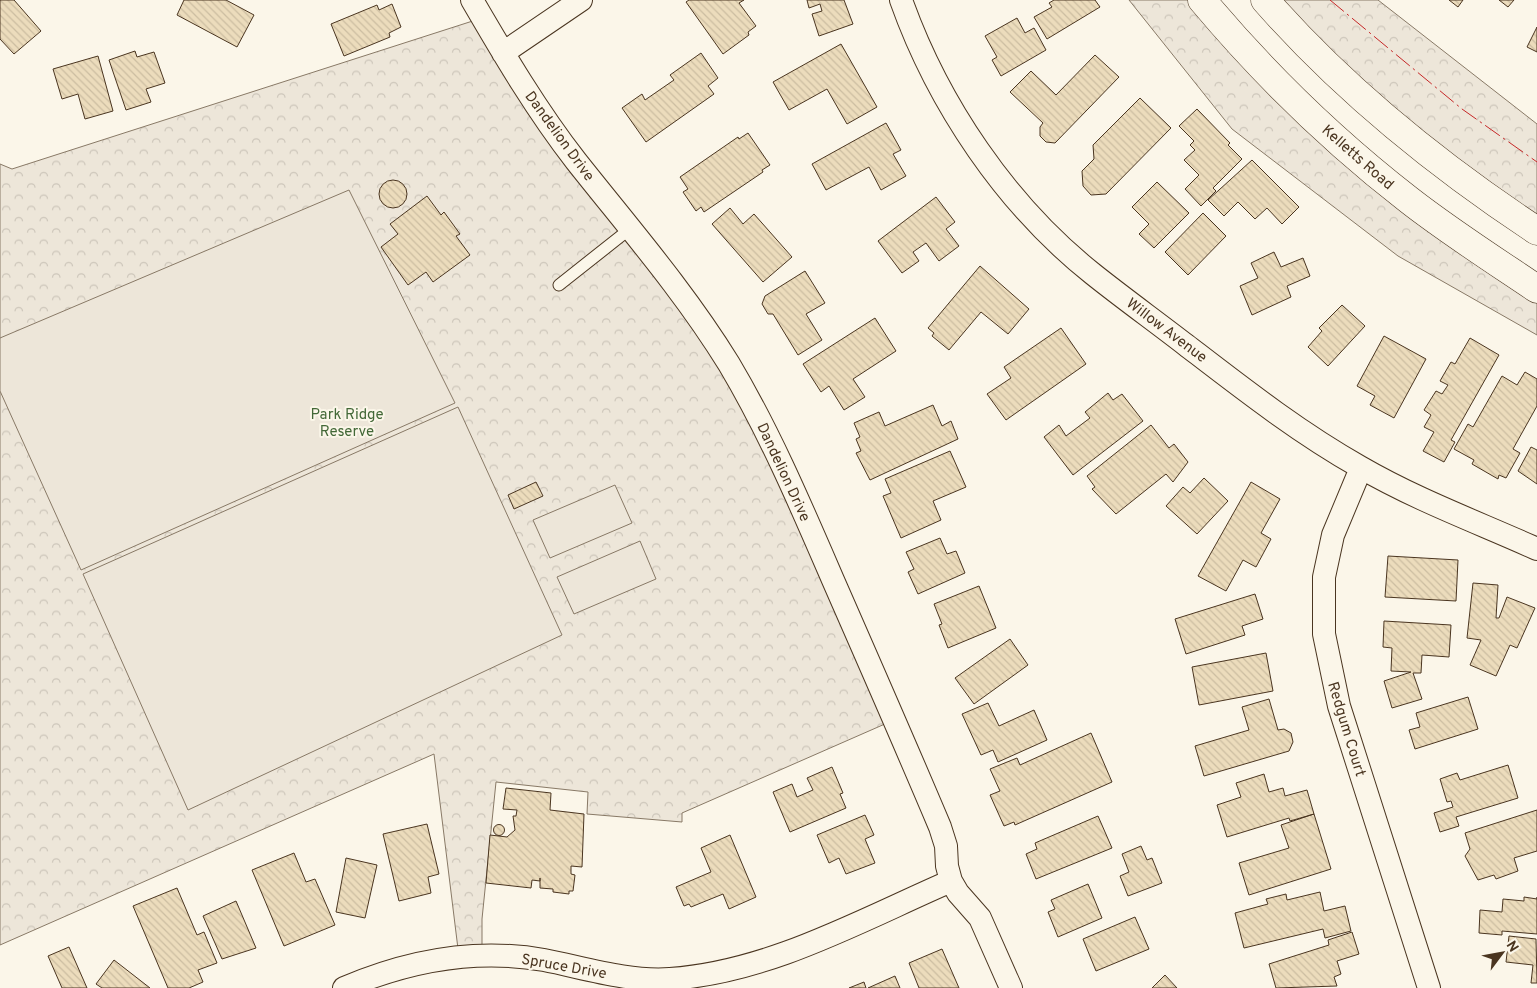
<svg xmlns="http://www.w3.org/2000/svg" width="1537" height="988" font-family="Overpass,sans-serif">
  <style>
    .park { fill: url(#park-crowns); stroke: #887966 }
    .pitch { fill: #ede6d9; stroke: #887966 }
    .building { fill: url(#building-back-hatch); stroke: #4a3520 }
    .lines { fill: none; stroke-linecap: round; stroke-linejoin: round }
    .lane-casing { stroke: #4a3520; stroke-width: 13 }
    .street-casing { stroke: #4a3520; stroke-width: 24 }
    .primary-casing { stroke: #4a3520; stroke-width: 29 }
    .lane { stroke: #fbf6e9; stroke-width: 11 }
    .street { stroke: #fbf6e9; stroke-width: 22 }
    .primary { stroke: #fbf6e9; stroke-width: 28 }
    .power { stroke: #c62828; stroke-width: 1; stroke-dasharray: 18 4 2.5 4; stroke-linecap: butt }
    .labels { text-anchor: middle; stroke-width: 4; stroke-linejoin: round; paint-order: stroke }
    .street-label { font-size: 15px; fill: #4a3520; stroke: #fbf6e9 }
    .park-label { font-size: 15px; fill: #436837; stroke: #fbf6e9 }
  </style>
  <defs>
    <pattern id="park-crowns" width="20" height="18" patternUnits="userSpaceOnUse" patternTransform="scale(1.25)"><rect width="20" height="18" fill="#ede6d9"/><path d="M2 6a3 3 0 1 1 6 0M12 15a3 3 0 1 1 6 0" fill="none" stroke="#cdc6ba"/></pattern>
    <pattern id="building-back-hatch" width="6" height="6" patternUnits="userSpaceOnUse" patternTransform="scale(1.25)"><rect width="6" height="6" fill="#ecdcbc"/><path d="M-1 5l2 2M0 0l6 6M5-1l2 2" fill="none" stroke="#ccbda1"/></pattern>
  </defs>
  <rect width="100%" height="100%" fill="#fbf6e9"/>
  <path class="park" d="M1129,0H1202L1240,45L1537,289V335L1398,256L1232,129Z
    M1265,0H1378L1537,124V231Z
    M482,18L701,321L894,720L682,813V822L587,814L588,792L496,782L482,919V956L459,957L434,754L0,945V164L12,169Z"/>
  <path class="pitch" d="M349,190L455,403L81,570L0,391V338Z
    M458,407L562,635L188,810L83,574Z
    M615,485L632,523L550,558L533,520Z
    M640,541L656,579L574,614L557,577Z"/>
  <path class="building" d="M0,0H14L41,31L14,54L0,39Z
    M184,0H226L254,15L237,47L177,15Z
    M689,0H744L739,3L756,26L748,32L749,35L723,54L686,2Z
    M807,0H844L853,24L819,36L812,14L822,11L820,4L809,8Z
    M1054,0H1095L1100,7L1047,39L1034,17L1052,7L1049,3Z
    M1449,0H1463L1458,7Z
    M1499,0H1514L1508,7Z
    M392,4L401,27L389,33L390,37L344,56L331,24L377,5L379,10Z
    M1017,18L1025,33L1034,28L1046,50L1001,76L992,60L997,57L985,36Z
    M1537,27V52L1527,47Z
    M841,44L877,107L847,124L827,89L789,110L773,82Z
    M135,51L137,57L154,52L165,83L146,89L151,102L126,110L109,60Z
    M701,53L718,78L708,86L714,94L646,142L622,108L642,94L645,100L674,80L670,75Z
    M1095,55L1119,77L1055,143L1046,142L1040,136V127L1043,123L1010,92L1031,71L1056,95Z
    M98,56L113,111L85,119L78,94L62,99L53,69Z
    M1140,98L1171,128L1106,194L1091,195L1083,186L1082,171L1094,159L1093,145Z
    M1197,109L1230,143L1228,145L1242,159L1213,188L1216,191L1201,206L1185,189L1199,175L1184,160L1195,150L1190,145L1194,141L1179,126Z
    M886,123L901,150L893,154L906,176L881,190L869,167L826,190L812,164Z
    M748,133L770,165L762,170L763,172L704,212L701,207L696,211L683,192L688,189L680,177L738,137L739,139Z
    M1252,160L1299,207L1282,224L1267,208L1255,219L1238,202L1224,216L1208,200Z
    M379 194a14 14 0 1 1 28 0a14 14 0 1 1-28 0Z
    M1157,182L1189,213L1154,248L1139,234L1149,224L1132,207Z
    M427,196L441,215L444,212L460,234L456,236L470,255L433,282L426,272L408,285L381,247L398,234L390,224Z
    M936,197L955,222L946,229L959,246L939,261L926,243L913,252L919,261L902,273L878,241Z
    M730,208L743,224L754,214L792,257L763,282L712,224Z
    M1203,213L1226,236L1188,275L1165,252Z
    M1274,252L1281,267L1303,258L1310,276L1287,286L1291,297L1252,315L1240,286L1258,278L1251,263Z
    M980,266L1029,309L1008,334L981,312L949,350L932,336L934,333L928,328Z
    M805,271L825,303L806,314L822,340L798,355L773,314H768L762,304L765,296Z
    M1342,305L1365,326L1328,366L1308,347L1322,331L1319,328Z
    M875,318L896,351L853,379L865,397L844,410L829,386L821,392L803,364Z
    M1061,328L1086,364L1006,420L987,394L1011,378L1004,367Z
    M1384,336L1426,359L1394,418L1370,405L1375,396L1357,386Z
    M1470,338L1499,355L1451,440L1455,442L1444,462L1423,451L1434,432L1424,427L1431,415L1424,410L1436,391L1442,394L1448,385L1440,381L1451,362L1455,364Z
    M1525,372L1537,379V406L1513,449L1520,453L1506,478L1499,475L1498,479L1472,464L1474,460L1454,449L1468,424L1473,427L1502,376L1517,385Z
    M1108,393L1113,400L1122,394L1143,421L1073,475L1044,437L1059,425L1066,436L1090,418L1085,412Z
    M933,405L942,426L951,421L958,439L870,480L856,453L861,451L856,439L860,437L854,423L879,412L885,426Z
    M1151,425L1169,448L1174,444L1188,462L1173,482L1166,474L1116,514L1092,489L1095,487L1087,476Z
    M1531,447L1537,450V484L1518,471Z
    M950,451L966,487L933,501L941,520L901,538L883,496L891,493L885,479Z
    M1204,478L1228,501L1197,534L1166,506L1183,487L1190,493Z
    M536,482L543,496L514,509L508,495Z
    M1251,482L1280,499L1261,533L1271,539L1256,567L1243,560L1226,591L1198,576Z
    M940,538L947,554L956,551L965,573L918,594L908,572L914,569L906,552Z
    M1388,556L1458,560L1456,601L1385,597Z
    M1473,583L1498,585L1496,618H1499L1507,597L1535,608L1517,648L1510,645L1496,676L1470,665L1481,640L1467,638Z
    M979,586L996,628L948,648L939,625L942,624L934,604Z
    M1255,594L1263,619L1242,626L1245,635L1186,654L1175,619Z
    M1384,621L1451,625L1449,657L1422,655L1421,673H1413L1422,699L1392,708L1384,681L1411,672L1391,671L1392,648L1383,647Z
    M1010,639L1028,665L974,704L955,678Z
    M1266,653L1273,691L1199,705L1192,667Z
    M1468,697L1478,729L1415,749L1409,730L1420,727L1416,713Z
    M1269,699L1278,730L1284,729L1291,733L1293,742L1289,751L1204,776L1195,746L1249,730L1242,707Z
    M988,703L999,726L1034,710L1047,740L998,762L993,750L981,755L962,714Z
    M1091,733L1112,782L1015,825L1014,822L1004,826L990,795L1000,791L990,769L1017,758L1020,765Z
    M1508,765L1518,798L1456,817L1459,826L1440,832L1434,813L1453,807L1451,801L1447,802L1440,779L1457,773L1460,780Z
    M832,767L843,793L840,794L846,808L790,832L773,792L792,784L797,797L813,790L807,778Z
    M1264,774L1269,792L1283,788L1285,796L1307,790L1314,814L1290,821L1289,818L1227,837L1217,805L1241,797L1236,783Z
    M506,788L551,793L550,810L584,814L582,867L571,866V874L575,875L573,891H569V894L553,892V889L540,888V878V881L532,880L531,888L486,883L490,835L507,837L515,830L513,816H516L517,810L503,809Z
    M1537,810V851L1514,858L1518,871L1496,879L1494,875L1478,880L1465,856L1470,849L1465,833Z
    M1314,814L1331,869L1249,895L1239,863L1289,848L1281,825Z
    M865,815L874,835L865,839L875,863L846,874L839,858L829,863L817,835Z
    M1098,816L1112,848L1036,879L1026,854L1037,849L1035,843Z
    M427,824L439,874L428,877L431,893L399,901L383,834Z
    M493.5 830a5.5 5.5 0 1 1 11 0a5.5 5.5 0 1 1-11 0Z
    M730,835L756,897L729,909L723,894L691,907L689,904L684,906L676,887L711,872L701,848Z
    M1141,846L1147,860L1152,858L1162,883L1128,896L1120,876L1129,872L1122,854Z
    M294,853L306,882L315,879L335,925L284,946L252,870Z
    M346,858L377,865L365,918L336,912Z
    M1088,884L1102,918L1058,937L1048,912L1055,909L1051,900Z
    M177,888L197,935L204,932L217,963L198,970L203,982L189,988H168L133,906Z
    M1320,892L1324,911L1345,906L1351,931L1325,938L1323,929L1244,948L1235,913L1268,904L1266,899L1286,894L1287,900Z
    M1524,897L1537,899V897V934L1502,931V935L1479,933L1480,910L1502,912L1503,899L1524,901Z
    M236,901L256,948L222,959L203,916Z
    M1135,917L1149,949L1096,971L1083,939Z
    M1352,932L1359,954L1337,961L1341,974L1334,977L1337,986L1276,988L1269,964L1329,945L1328,940Z
    M1509,936L1536,939L1537,983H1531L1533,965L1506,962Z
    M69,947L87,988H62L48,956Z
    M942,949L959,988H919L909,963Z
    M114,960L150,988H102L96,984Z
    M1165,975L1177,988H1152Z
    M895,976L900,988H868Z
    M864,982L866,988H849Z"/>
  <g class="lines">
    <defs>
      <path id="lane" d="M559,285L631,228"/>
      <path id="street" d="M472,0C504,55 537,111 576,161C629,228 684,291 729,364C770,433 801,506 833,580C869,662 905,744 940,827L946,846L947,866L951,881L958,893L980,918L1011,988
        M901,0C938,104 1006,205 1093,274C1123,298 1155,321 1186,345C1242,388 1298,432 1360,467C1417,500 1477,522 1537,549
        M503,53L581,0
        M1361,468L1333,535L1324,577V634L1339,706L1429,988
        M344,988C407,961 476,948 544,960C585,968 628,982 670,979C770,972 861,920 951,881"/>
      <path id="primary" d="M1202,0C1264,74 1333,141 1409,200C1450,232 1494,260 1537,289
        M1265,0C1344,90 1437,165 1537,231"/>
    </defs>
    <use href="#lane" class="lane-casing"/>
    <use href="#street" class="street-casing"/>
    <use href="#primary" class="primary-casing"/>
    <use href="#lane" class="lane"/>
    <use href="#street" class="street"/>
    <use href="#primary" class="primary"/>
    <path class="power" d="M1330,0L1462,109L1537,162"/>
  </g>
  <g class="labels">
    <g class="street-label">
      <text transform="translate(560 136) rotate(54)" y="5">Dandelion Drive</text>
      <text transform="translate(1358 157) rotate(41)" y="5">Kelletts Road</text>
      <text transform="translate(1167 330) rotate(37)" y="5">Willow Avenue</text>
      <text transform="translate(784 472) rotate(65)" y="5">Dandelion Drive</text>
      <text transform="translate(1347 729) rotate(73)" y="5">Redgum Court</text>
      <text transform="translate(564 966) rotate(10)" y="5">Spruce Drive</text>
    </g>
    <g class="park-label">
      <text x="347" y="419">Park Ridge<tspan x="347" dy="17">Reserve</tspan></text>
    </g>
  </g>
  <g transform="translate(1502 953) rotate(58)" stroke="#fbf6e9" stroke-width="4" paint-order="stroke">
  <path d="M0-4L9 19L0 12L-9 19Z" fill="#4a3520"/>
  <text y="-8" font-size="14" font-weight="bold" text-anchor="middle" fill="#4a3520">N</text>
  </g>
</svg>
